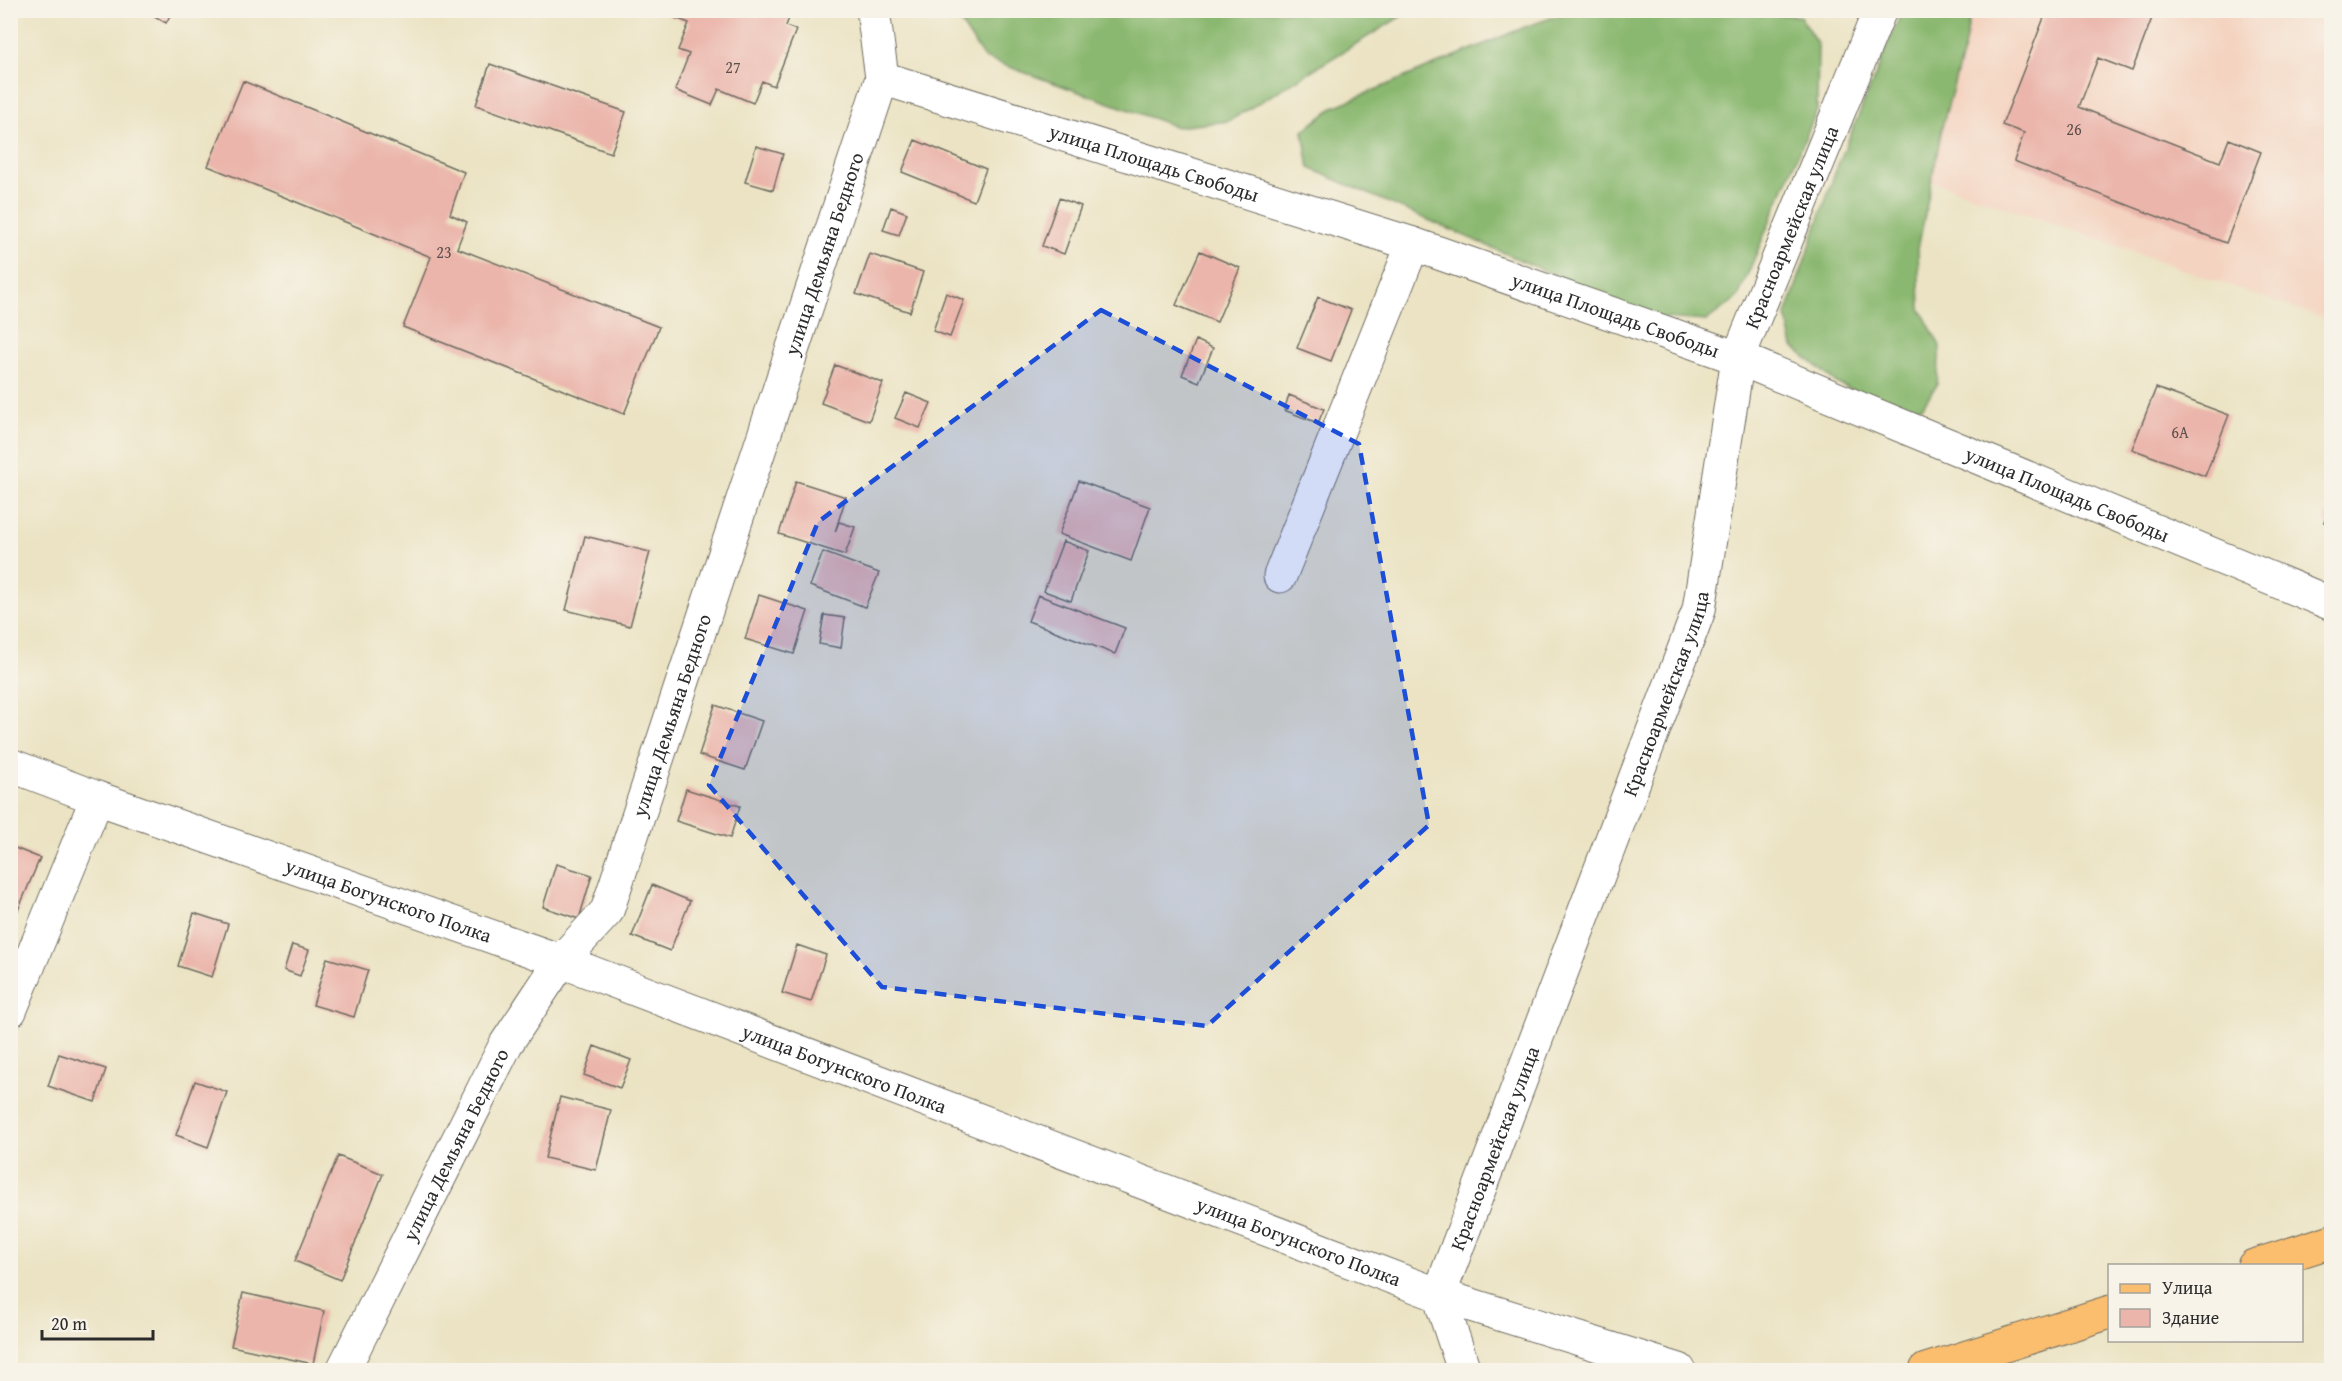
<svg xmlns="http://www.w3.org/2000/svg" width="2342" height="1381" font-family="'Gentium Book Plus',serif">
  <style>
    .built { fill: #f4d3c0 }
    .forest { fill: #8ab870; stroke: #5a724e; stroke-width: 1.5 }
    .building { fill: #ebb5ab }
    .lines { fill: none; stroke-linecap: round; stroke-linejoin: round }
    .minor-casing { stroke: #6e6b60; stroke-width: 35 }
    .major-casing { stroke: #6e6b60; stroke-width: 35 }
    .minor { stroke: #fff; stroke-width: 33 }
    .major { stroke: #fbbd6e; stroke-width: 33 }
    .marked { fill: #1d4ed8; fill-opacity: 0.2; stroke: #1d4ed8; stroke-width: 4.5; stroke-dasharray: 12 8; stroke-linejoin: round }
    .labels { text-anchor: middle; stroke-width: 4.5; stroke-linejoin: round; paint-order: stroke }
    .number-label { font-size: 16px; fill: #5b4e4b }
    .street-label { font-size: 20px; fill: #2b2b2b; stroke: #f7f3e8 }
  </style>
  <rect width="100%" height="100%" fill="#f7f3e8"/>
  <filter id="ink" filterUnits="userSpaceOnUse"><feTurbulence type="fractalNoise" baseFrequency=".0167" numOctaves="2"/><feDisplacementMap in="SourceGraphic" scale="12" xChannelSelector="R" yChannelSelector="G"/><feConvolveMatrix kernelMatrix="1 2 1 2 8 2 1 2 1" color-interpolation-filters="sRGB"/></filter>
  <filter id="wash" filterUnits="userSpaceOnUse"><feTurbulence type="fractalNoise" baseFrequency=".008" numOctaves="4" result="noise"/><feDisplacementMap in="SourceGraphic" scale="24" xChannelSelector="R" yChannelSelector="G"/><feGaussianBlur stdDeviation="1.35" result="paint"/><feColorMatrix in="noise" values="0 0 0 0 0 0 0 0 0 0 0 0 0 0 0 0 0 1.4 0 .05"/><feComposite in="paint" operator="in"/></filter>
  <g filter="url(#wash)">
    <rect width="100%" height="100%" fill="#ebe3c3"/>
    <path class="built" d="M1931,11H2331V321L1877,162Z"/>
    <path class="forest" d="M1646,10L1800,16L1818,45L1817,110L1738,297L1706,321L1651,317L1309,168L1303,131L1334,107L1525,27L1571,11Z
      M953,11H1410L1229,121L1177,127L984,58Z
      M1902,11H1971L1964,48L1943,123L1918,249L1920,308L1940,346L1937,385L1922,407L1895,408L1838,384L1793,347L1786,315L1837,167Z"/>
    <g id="blocks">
      <path class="building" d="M149,10H173L166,23L148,12Z
        M669,10H792L786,26L796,30L774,86L762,81L753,103L719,89L712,105L675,90L689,54L678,50L689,23L667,15Z
        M2047,10H2155L2132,71L2098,58L2079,107L2220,162L2229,139L2261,152L2226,243L2014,161L2024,133L2002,125Z
        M490,64L626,112L611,153L476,105Z
        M243,81L464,172L450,214L467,222L457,248L659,327L624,414L403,327L431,257L208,166Z
        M915,140L986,169L974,201L902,172Z
        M756,146L783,154L773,190L745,182Z
        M1059,198L1081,206L1064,254L1042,246Z
        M891,207L907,213L899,235L883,230Z
        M1200,251L1240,268L1217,322L1176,305Z
        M870,254L923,272L910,312L856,294Z
        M946,293L964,300L950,337L933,331Z
        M1318,297L1351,310L1331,361L1297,348Z
        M1196,340L1213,348L1199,382L1182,375Z
        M835,365L883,383L869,421L821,403Z
        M2156,388L2229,415L2205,476L2132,449Z
        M906,393L931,403L920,428L895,418Z
        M1289,395L1324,409L1318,423L1284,410Z
        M796,481L846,497L835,532L839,522L855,527L845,555L779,534Z
        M1079,481L1150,507L1131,561L1059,534Z
        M2331,504H2332V525L2324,522Z
        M585,536L650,552L630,626L566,610Z
        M1063,541L1089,551L1071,601L1044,591Z
        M823,552L879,573L865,607L810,586Z
        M759,595L808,611L794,654L745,639Z
        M1038,595L1125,628L1115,654L1028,621Z
        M824,615L845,618L841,648L819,644Z
        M715,705L762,721L745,770L699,755Z
        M686,789L740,806L730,838L676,821Z
        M10,846L40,858L16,915L10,913Z
        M556,864L592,875L579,919L543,907Z
        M652,885L690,901L670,951L632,936Z
        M194,913L228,924L212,977L178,966Z
        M292,945L309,950L300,976L284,970Z
        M797,945L826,955L811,1002L782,993Z
        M327,958L368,970L354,1017L313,1005Z
        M594,1046L631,1060L620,1088L584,1075Z
        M59,1054L106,1069L95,1102L48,1086Z
        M195,1081L227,1092L208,1147L176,1135Z
        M560,1097L611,1110L596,1170L545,1158Z
        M338,1156L383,1174L340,1280L295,1261Z
        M243,1293L324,1311L313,1364L231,1346Z"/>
    </g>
  </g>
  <g filter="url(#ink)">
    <use href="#blocks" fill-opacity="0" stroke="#6e6b60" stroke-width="1.5"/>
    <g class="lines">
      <defs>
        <g id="minor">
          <path id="s1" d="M882,78L1413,244L1738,358L2332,604"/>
          <path d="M1280,576L1413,244"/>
          <path id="s2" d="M10,765L97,798L561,961L1439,1295L1679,1370"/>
          <path d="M10,1011L97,798"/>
          <path id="s3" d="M343,1370L506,1044L561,961L607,911L882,78L873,10"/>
          <path id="s4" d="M1464,1370L1439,1295L1699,610L1738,358L1880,10"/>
        </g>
        <path id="major" d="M2254,1266L2332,1241
          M1926,1370L2110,1312"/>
      </defs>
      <use href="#minor" class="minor-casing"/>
      <use href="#major" class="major-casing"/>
      <use href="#minor" class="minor"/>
      <use href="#major" class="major"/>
    </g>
  </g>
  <path class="marked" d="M1101,310L1359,444L1429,825L1207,1026L882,987L709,785L818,522Z"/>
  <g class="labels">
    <g class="number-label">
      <text x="733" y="73">27</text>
      <text x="2074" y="135">26</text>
      <text x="444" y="258">23</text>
      <text x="2180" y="438">6А</text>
    </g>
    <g class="street-label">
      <text dy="7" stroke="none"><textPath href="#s1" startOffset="285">улица Площадь Свободы</textPath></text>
      <text dy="7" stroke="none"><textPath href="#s4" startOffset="1208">Красноармейская улица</textPath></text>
      <text dy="7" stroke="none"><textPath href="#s3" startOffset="1224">улица Демьяна Бедного</textPath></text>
      <text dy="7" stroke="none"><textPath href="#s1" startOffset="771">улица Площадь Свободы</textPath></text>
      <text dy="7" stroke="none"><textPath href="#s1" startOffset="1257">улица Площадь Свободы</textPath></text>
      <text dy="7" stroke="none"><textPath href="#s4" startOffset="722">Красноармейская улица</textPath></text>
      <text dy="7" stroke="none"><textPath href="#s3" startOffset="738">улица Демьяна Бедного</textPath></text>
      <text dy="7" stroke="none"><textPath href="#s2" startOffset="402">улица Богунского Полка</textPath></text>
      <text dy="7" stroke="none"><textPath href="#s2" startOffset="888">улица Богунского Полка</textPath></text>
      <text dy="7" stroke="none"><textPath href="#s3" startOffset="252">улица Демьяна Бедного</textPath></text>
      <text dy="7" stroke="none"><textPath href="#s4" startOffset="236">Красноармейская улица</textPath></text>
      <text dy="7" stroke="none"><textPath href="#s2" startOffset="1374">улица Богунского Полка</textPath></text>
    </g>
  </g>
  <rect width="2342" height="1381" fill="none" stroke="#f7f3e8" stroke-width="36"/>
  <rect x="2108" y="1264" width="195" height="78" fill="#f7f3e8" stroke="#a5a39c" stroke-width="1.5"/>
  <rect x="2120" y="1284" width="30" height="9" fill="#fbbd6e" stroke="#a5a39c" stroke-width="1.5"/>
  <text x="2162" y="1294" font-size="18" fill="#2b2b2b">Улица</text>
  <rect x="2120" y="1309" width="30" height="18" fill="#ebb5ab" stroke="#a5a39c" stroke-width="1.5"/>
  <text x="2162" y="1324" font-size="18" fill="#2b2b2b">Здание</text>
  <path d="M42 1330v9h111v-9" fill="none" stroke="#2b2b2b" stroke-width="3"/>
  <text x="51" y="1330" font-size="18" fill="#2b2b2b" stroke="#f7f3e8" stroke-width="4.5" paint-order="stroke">20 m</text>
</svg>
